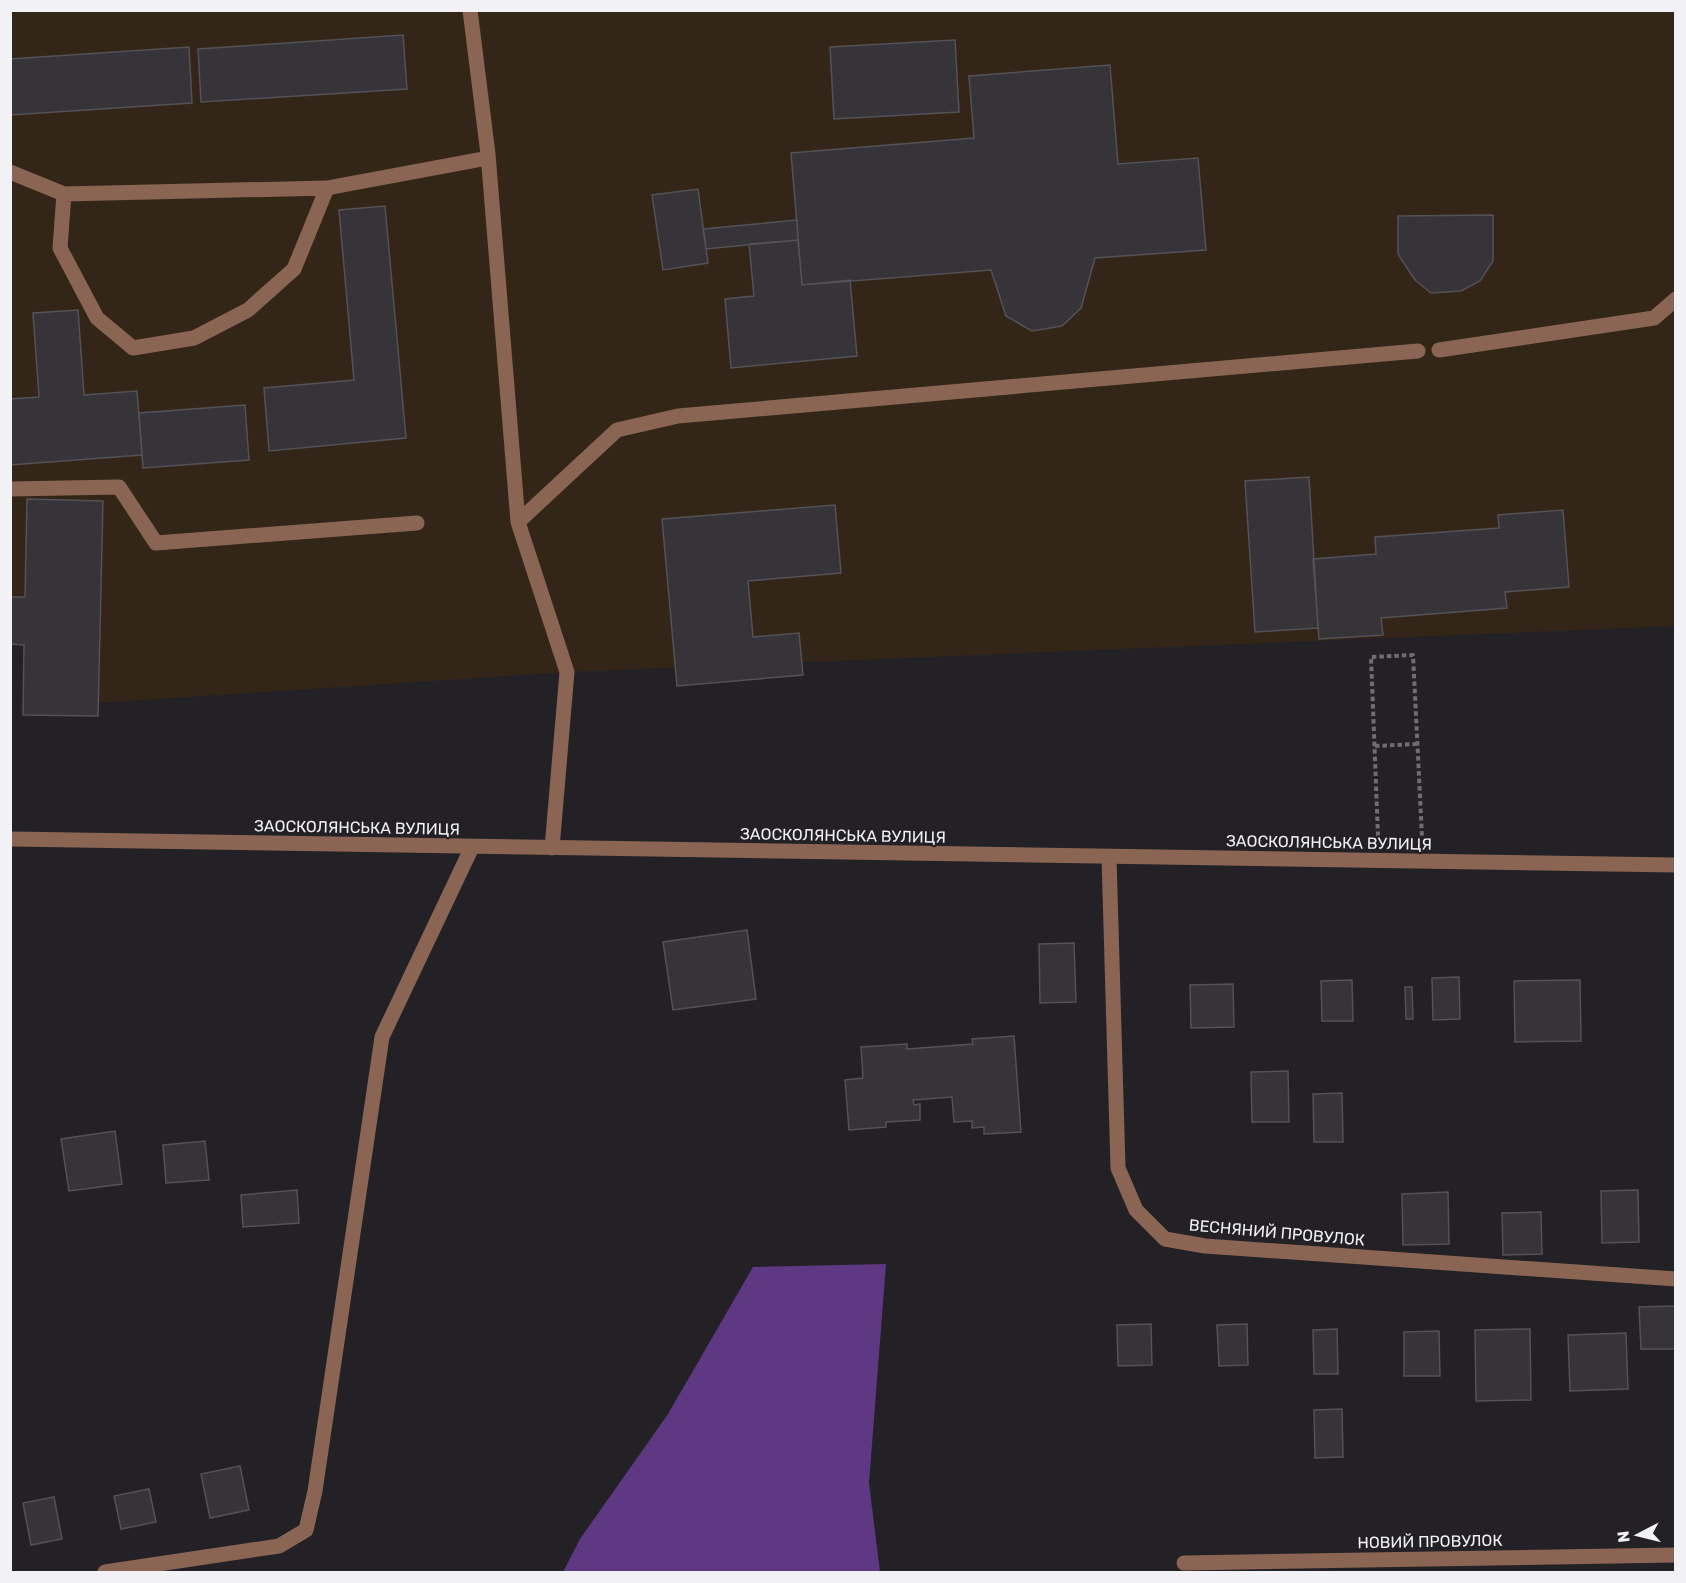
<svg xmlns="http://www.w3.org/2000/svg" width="1686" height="1583" font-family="Rubik,sans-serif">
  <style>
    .industrial { fill: #332619 }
    .forest { fill: #5f3883 }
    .building { fill: #363439; stroke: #545157; stroke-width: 1.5 }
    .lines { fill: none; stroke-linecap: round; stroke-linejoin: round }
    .path { stroke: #6f6d72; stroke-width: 4; stroke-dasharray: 4.5 3; stroke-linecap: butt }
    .service { stroke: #8a6553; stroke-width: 15 }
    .minor { stroke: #8a6553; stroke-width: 15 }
    .tertiary { stroke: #8a6553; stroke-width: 15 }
    .labels { text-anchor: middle; stroke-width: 4.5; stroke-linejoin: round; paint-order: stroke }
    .street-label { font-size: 16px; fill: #f2f1f5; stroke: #232026 }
  </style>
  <rect width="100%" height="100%" fill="#232026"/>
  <path class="industrial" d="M11,11H1675V626L567,672L52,706V633L11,631Z"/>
  <path class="forest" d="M886,1264L869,1483L880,1572H563L580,1539L668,1414L753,1267Z"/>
  <path class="building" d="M403,35L407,89L201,102L198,49Z
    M955,40L959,112L834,119L830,47Z
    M189,47L192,103L10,115V59Z
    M1110,65L1118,164L1198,158L1206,250L1095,258L1081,308L1062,326L1032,331L1006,316L991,270L802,285L791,153L974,138L969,76Z
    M698,189L708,263L663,270L652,195Z
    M385,206L406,438L269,451L264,388L354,380L339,210Z
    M1493,215V261L1480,281L1461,291L1431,293L1415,280L1398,254V216Z
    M797,220L798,240L706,249L703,229Z
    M798,240L802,285L850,280L857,356L731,368L725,299L754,296L749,244Z
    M78,310L84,395L137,391L142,455L10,465V399L39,397L33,313Z
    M245,405L249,460L143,468L139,413Z
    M1309,477L1318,628L1255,632L1245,481Z
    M27,499L103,501L98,716L23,715L24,645L10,644V597H25Z
    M835,505L841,573L748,581L753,637L799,633L803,675L677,686L662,519Z
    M1563,510L1569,587L1505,592L1507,608L1381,618L1383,635L1319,639L1313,559L1376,554L1375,537L1499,528L1498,515Z
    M747,930L756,999L673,1010L663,942Z
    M1074,943L1076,1002L1040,1003L1039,944Z
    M1459,977L1460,1019L1433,1020L1432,978Z
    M1352,980L1353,1021H1322L1321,981Z
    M1580,980L1581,1041L1515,1042L1514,981Z
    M1233,984L1234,1027L1191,1028L1190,985Z
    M1405,987H1412L1413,1019H1406Z
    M1014,1036L1021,1132L984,1134V1127L972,1128V1121L954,1122L952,1097L913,1100L914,1105L920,1104V1120L886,1122V1127L849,1130L845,1080L863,1078L861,1047L907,1044V1049L973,1044L972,1039Z
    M1288,1071L1289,1122H1252L1251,1072Z
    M1342,1093L1343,1142H1314L1313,1094Z
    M115,1131L122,1184L69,1191L61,1139Z
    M205,1141L209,1180L166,1183L163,1145Z
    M297,1190L299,1223L243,1227L241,1195Z
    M1638,1190L1639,1242L1602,1243L1601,1191Z
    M1448,1192L1449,1244L1403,1245L1402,1194Z
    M1541,1212L1542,1254L1503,1255L1502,1213Z
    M1676,1306V1349H1641L1639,1307Z
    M1151,1324L1152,1365L1118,1366L1117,1325Z
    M1247,1324L1248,1365L1219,1366L1217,1325Z
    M1337,1329L1338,1374H1314L1313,1330Z
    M1530,1329L1531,1400L1476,1401L1475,1330Z
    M1439,1331L1440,1376H1404V1332Z
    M1626,1333L1628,1389L1570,1391L1568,1335Z
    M1342,1409L1343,1457L1315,1458L1314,1410Z
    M240,1466L249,1510L210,1518L201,1474Z
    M149,1489L156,1522L121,1529L114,1496Z
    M54,1497L62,1539L31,1545L23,1503Z"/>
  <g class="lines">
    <path class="path" d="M1375,746L1417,744
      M1378,836L1371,657L1413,655L1422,837"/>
    <path class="service" d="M470,10L488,154L518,522L567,672L552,848
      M10,172L64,194L327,188L488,158
      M64,194L60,248L97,318L133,348L194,338L248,310L294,269L327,188
      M1439,350L1654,318L1676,299
      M10,489L119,487L156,543L417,523
      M518,522L617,430L678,416L1418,351"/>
    <path class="minor" d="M1109,857L1118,1168L1136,1210L1165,1239L1205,1246L1676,1279
      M1184,1563L1676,1555
      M105,1572L279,1546L306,1530L315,1491L382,1037L472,847"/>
    <path class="tertiary" d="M10,839L1676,865"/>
  </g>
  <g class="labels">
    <g class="street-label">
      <text transform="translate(357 827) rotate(1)" y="6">ЗАОСКОЛЯНСЬКА ВУЛИЦЯ</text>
      <text transform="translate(843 835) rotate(1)" y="6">ЗАОСКОЛЯНСЬКА ВУЛИЦЯ</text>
      <text transform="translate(1329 842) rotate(1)" y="6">ЗАОСКОЛЯНСЬКА ВУЛИЦЯ</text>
      <text transform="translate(1277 1232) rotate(5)" y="6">ВЕСНЯНИЙ ПРОВУЛОК</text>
      <text transform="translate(1430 1541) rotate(-1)" y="6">НОВИЙ ПРОВУЛОК</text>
    </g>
  </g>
  <rect width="1686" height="1583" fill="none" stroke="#f2f1f5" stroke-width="24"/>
  <g transform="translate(1638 1535) rotate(263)" stroke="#232026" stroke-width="4.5" paint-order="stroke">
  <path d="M0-4.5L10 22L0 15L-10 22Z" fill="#f2f1f5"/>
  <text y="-9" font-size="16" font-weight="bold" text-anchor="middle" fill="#f2f1f5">N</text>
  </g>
</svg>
